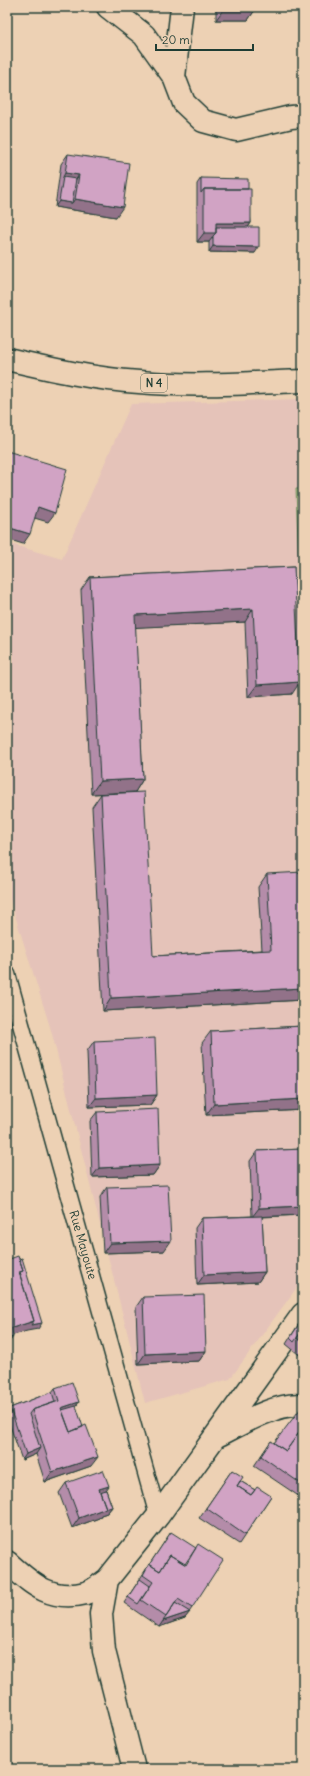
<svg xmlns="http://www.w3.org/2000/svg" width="310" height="1776" font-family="Delius,sans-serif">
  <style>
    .built { fill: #e5c3b9 }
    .green { fill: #c3d78d; stroke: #718a60 }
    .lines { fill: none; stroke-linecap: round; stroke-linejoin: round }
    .lane-casing { stroke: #1f3d34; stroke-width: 19 }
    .street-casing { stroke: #1f3d34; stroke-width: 25 }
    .primary-casing { stroke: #1f3d34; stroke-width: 25 }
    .lane { stroke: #edd1b4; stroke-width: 16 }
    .street { stroke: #edd1b4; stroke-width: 22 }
    .primary { stroke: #edd1b4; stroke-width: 22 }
    .wall { fill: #b48ca9; stroke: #1f3d34 }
    .shaded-wall { fill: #927289; stroke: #1f3d34 }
    .building { fill: #d1a3c4; stroke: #1f3d34 }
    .labels { text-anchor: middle; stroke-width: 3.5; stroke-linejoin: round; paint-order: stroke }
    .shield { fill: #edd1b4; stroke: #5d695a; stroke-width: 1 }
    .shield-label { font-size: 11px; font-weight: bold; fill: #1f3d34 }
    .street-label { font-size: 12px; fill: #1f3d34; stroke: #edd1b4 }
  </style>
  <rect width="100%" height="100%" fill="#edd1b4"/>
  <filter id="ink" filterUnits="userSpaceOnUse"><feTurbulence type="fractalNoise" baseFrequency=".025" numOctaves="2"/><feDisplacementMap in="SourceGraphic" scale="8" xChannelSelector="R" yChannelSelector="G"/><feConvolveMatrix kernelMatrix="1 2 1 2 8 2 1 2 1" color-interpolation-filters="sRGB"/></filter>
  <g filter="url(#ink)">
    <path class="built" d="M303,399V1279L230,1379L145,1403L51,1030L7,890V543L62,559L131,404Z"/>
    <path class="green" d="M296,489H303V669Z"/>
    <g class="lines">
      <defs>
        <path id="lane" d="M7,974L158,1516"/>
        <path id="street" d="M108,7L144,35L174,77
          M182,7L174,77L184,103L203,121L236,130L291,117L303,116
          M217,1436C237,1426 281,1400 303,1406
          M7,1562C32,1584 50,1602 86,1593C93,1591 101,1584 107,1580
          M134,1769L104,1651L101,1614L107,1580L158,1516L303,1314"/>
        <path id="primary" d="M7,359C50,369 94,379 139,382C193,387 249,383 303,381"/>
      </defs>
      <use href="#lane" class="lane-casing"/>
      <use href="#street" class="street-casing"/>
      <use href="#primary" class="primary-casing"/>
      <use href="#lane" class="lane"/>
      <use href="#street" class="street"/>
      <use href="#primary" class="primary"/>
    </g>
    <path class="wall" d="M216,7H255V10L248,20H216Z
      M68,154L116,217L55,207L61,164Z
      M201,178L248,189L251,223L248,227L255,253L209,252V242H197V184Z
      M294,567L292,694L248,697L245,622L135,627L143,779L135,792L91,794L81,590L90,577Z
      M101,794L153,956L262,950L258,887L267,874L303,1000L103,1011L92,807Z
      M303,1026V1110L206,1115L202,1043L211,1031Z
      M94,1041L157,1095L150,1105L89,1107L87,1051Z
      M97,1112L160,1165L153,1175L92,1177L90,1121Z
      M303,1149V1215L262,1217L265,1272L258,1282L197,1285L195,1228L202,1218L252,1216L250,1161L257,1151Z
      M107,1187L164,1251L103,1253L100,1197Z
      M143,1297L206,1351L199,1361L138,1364L136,1307Z
      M303,1317V1358L286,1344Z
      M55,1388L79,1402L76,1406L91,1466L45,1482L36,1454L22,1460L7,1417V1412L10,1408L52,1392Z
      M303,1410V1499L254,1466L271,1441L274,1443Z
      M232,1470L240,1481L255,1490L271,1496L239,1544L199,1518Z
      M66,1483L106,1490L112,1507L107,1513L101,1515L99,1518L72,1528L59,1493Z
      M171,1532L192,1608L185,1618L159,1627L124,1603L143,1574Z"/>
    <path class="shaded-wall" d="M223,10H255L248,20H216Z
      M65,173L79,175L72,185L63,177Z
      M75,199L123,207L116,217L55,207L59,201L72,203Z
      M216,223H251L244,233H216L209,242H197L204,233Z
      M213,246L259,247L255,253L209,252Z
      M38,507L55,513L48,522L31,517Z
      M7,527L30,534L23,544L7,539Z
      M253,609L245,622L126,628L135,615Z
      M300,682L292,694L248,697L257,685Z
      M143,779L135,792L91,794L100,781Z
      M303,988V1000L103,1011L111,998Z
      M157,1095L150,1105L89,1107L96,1098Z
      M303,1099V1110L206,1115L214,1104Z
      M160,1165L153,1175L92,1177L99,1168Z
      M303,1206V1215L252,1217L259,1208Z
      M171,1241L164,1251L103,1253L110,1243Z
      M265,1272L258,1282L197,1285L204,1275Z
      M34,1321L42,1323L38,1329L27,1331L7,1337L12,1328Z
      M13,1337L7,1345V1339Z
      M206,1351L199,1361L138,1364L145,1354Z
      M79,1402L72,1412L60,1416L61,1408Z
      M40,1448L36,1454L22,1460L26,1454Z
      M98,1457L91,1466L45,1482L52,1472Z
      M109,1486L102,1496L99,1489Z
      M112,1507L107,1513L101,1515L99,1518L72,1528L79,1518L106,1508Z
      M190,1612L185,1618L159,1627L163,1621Z"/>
    <path class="building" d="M223,7H255V10H223Z
      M68,154L129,163L123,207L75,199L79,175L65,173Z
      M63,177L76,179L72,203L59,201Z
      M201,178L248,179V189H204L201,193Z
      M204,189H251V223H216V233H204Z
      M216,227H259V247L213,246V236L216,233Z
      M7,451L67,469L55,513L38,507L30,534L7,527Z
      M294,567L300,682L257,685L253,609L135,615L143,779L100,781L90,577Z
      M144,792L153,956L271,950L267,874L303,872V988L111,998L101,794Z
      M303,1026V1099L214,1104L211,1031Z
      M155,1038L157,1095L96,1098L94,1041Z
      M158,1109L160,1165L99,1168L97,1112Z
      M303,1149V1206L259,1208L257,1151Z
      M168,1185L171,1241L110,1243L107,1187Z
      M262,1216L265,1272L204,1275L202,1218Z
      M18,1256L23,1271L19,1272L34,1321L12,1328L13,1337L7,1339V1260Z
      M22,1258L42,1323L31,1325L34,1321L20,1275H21L20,1272L23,1271L19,1259Z
      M204,1295L206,1351L145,1354L143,1297Z
      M303,1318V1329L294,1342L290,1338Z
      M303,1329V1343L297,1338Z
      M72,1382L79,1402L61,1408L70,1432L86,1425L98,1457L52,1472L32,1410L59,1401L55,1388Z
      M52,1392L55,1402L32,1410L29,1414L40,1448L26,1454L10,1408Z
      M76,1406L83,1427L70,1432L62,1410Z
      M301,1408L303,1410V1427L286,1451L274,1443Z
      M303,1427V1485L261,1456L271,1441L286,1451Z
      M103,1470L109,1486L99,1489L106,1508L79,1518L66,1483Z
      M232,1470L243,1477L237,1486L251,1495L257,1487L271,1496L245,1535L206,1508Z
      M240,1481L255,1490L251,1495L237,1486Z
      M106,1490L112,1507L105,1509L106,1508L100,1492Z
      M171,1532L196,1548L185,1564L170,1555L160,1571L149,1564L147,1568Z
      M198,1544L223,1560L192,1608L178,1599L166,1617L141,1600L153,1582L143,1575L149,1564L160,1571L170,1555L186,1565Z
      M140,1579L150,1586L138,1604L128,1597Z
      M175,1603L190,1612L163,1621L166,1617Z
      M11,1760L12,1769H7V1761Z"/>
  </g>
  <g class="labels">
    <rect class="shield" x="141" y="374" width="26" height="18" rx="3"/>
    <g class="shield-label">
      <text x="154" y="387">N 4</text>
    </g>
    <g class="street-label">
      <text transform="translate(83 1245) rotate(74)" y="4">Rue Mayoute</text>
    </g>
  </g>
  <rect width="310" height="1776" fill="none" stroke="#edd1b4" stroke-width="24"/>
  <rect x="12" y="12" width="286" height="1752" fill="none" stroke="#1f3d34" stroke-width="1.5" filter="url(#ink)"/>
  <path d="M156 44v6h97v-6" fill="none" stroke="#1f3d34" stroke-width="2"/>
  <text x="162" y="44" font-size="12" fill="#1f3d34" stroke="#edd1b4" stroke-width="3" paint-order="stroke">20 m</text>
</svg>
